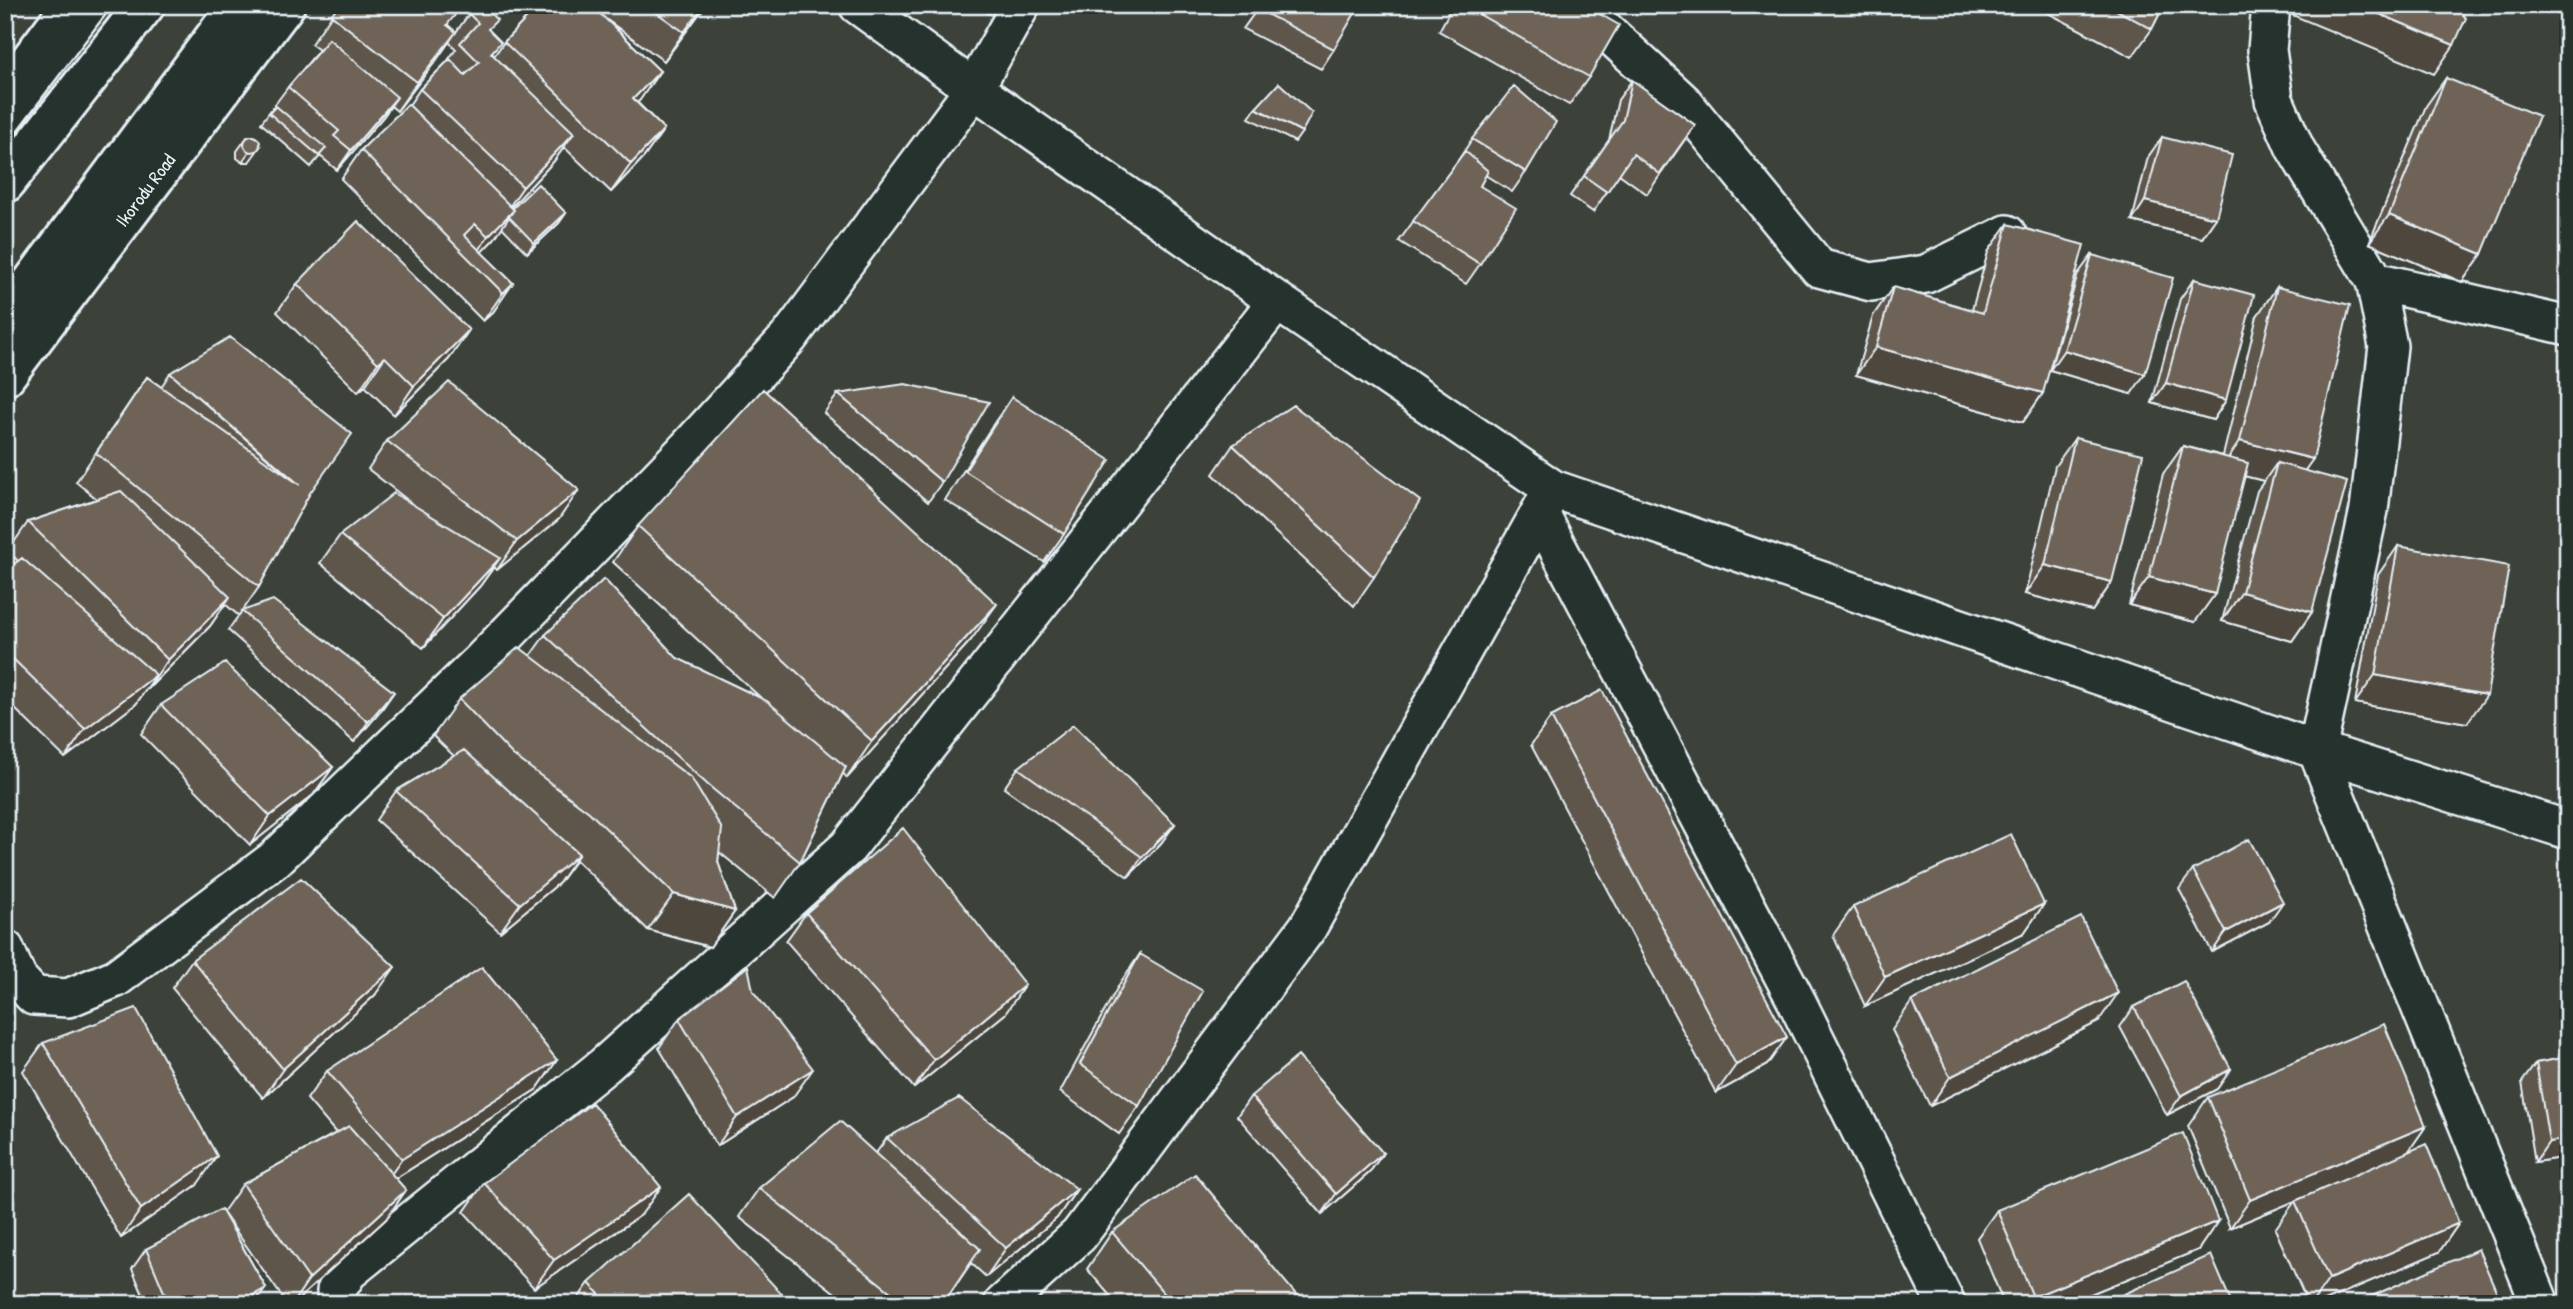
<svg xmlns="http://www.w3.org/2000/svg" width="2573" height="1309" font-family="'Patrick Hand',sans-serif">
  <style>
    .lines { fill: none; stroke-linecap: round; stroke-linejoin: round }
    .lane-casing { stroke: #e8f1f8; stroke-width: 23 }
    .street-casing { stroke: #e8f1f8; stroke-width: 42 }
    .secondary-casing { stroke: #e8f1f8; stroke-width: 44 }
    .highway-casing { stroke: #e8f1f8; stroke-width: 44 }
    .lane { stroke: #26332d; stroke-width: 18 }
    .street { stroke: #26332d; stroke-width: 37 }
    .secondary { stroke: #26332d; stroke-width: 38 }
    .highway { stroke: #26332d; stroke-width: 38 }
    .wall { fill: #5f564b; stroke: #e8f1f8; stroke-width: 2 }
    .shaded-wall { fill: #4d463d; stroke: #e8f1f8; stroke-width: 2 }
    .building { fill: #6e6457; stroke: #e8f1f8; stroke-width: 2 }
    .labels { text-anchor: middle; stroke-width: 5; stroke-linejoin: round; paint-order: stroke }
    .street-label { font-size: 19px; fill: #e8f1f8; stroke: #26332d }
  </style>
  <rect width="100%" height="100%" fill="#3c423a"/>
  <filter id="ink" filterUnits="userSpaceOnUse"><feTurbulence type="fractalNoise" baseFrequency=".0143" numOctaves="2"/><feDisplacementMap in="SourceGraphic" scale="14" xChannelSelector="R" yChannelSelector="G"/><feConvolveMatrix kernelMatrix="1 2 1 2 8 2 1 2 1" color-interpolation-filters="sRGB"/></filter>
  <g filter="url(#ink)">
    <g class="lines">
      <defs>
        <path id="lane" d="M5,130L100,5"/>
        <path id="street" d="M858,5L974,89L1277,301L1553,489L2317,750L2568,830
          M1578,5L1683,102L1819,268L1871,282L1926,274L2007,234
          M2271,5L2267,50L2274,100L2295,148L2375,281L2388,346L2369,510L2317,750L2540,1304
          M2375,281L2568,326
          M1540,514L1797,1002L1946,1304
          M5,949L18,979L34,996L68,998L116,978L275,859L482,660L684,452L790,336L974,89L1021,5
          M339,1304L336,1291L348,1272L605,1065L848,847L1277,301
          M1003,1304L1079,1235L1308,927L1553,489"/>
        <path id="secondary" d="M5,94L72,5
          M5,376L285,5"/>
        <path id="highway" d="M5,183L145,5
          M5,319L239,5"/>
      </defs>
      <use href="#lane" class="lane-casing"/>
      <use href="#street" class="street-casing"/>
      <use href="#secondary" class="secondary-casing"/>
      <use href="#highway" class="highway-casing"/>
      <use href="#lane" class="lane"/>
      <use href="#street" class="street"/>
      <use href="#secondary" class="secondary"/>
      <use href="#highway" class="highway"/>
    </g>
    <path class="wall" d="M339,5H453L449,11L448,25L456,32L469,14L490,31L493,54L494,56L504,42L539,5H706L664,61L607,20L660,71L637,102L664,129L644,157L611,192L564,147L554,161L511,207L513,208L566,213L559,223L527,253L502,227L494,239L481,252L513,283L493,312L483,321L341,179L361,150L409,105L420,89L446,63L456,49L449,42L397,111L391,106L383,117L337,170L320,156L311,167L261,123L288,87L319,50L311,44Z
      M975,5H995L989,14Z
      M1260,5L1334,49L1321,69L1243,29Z
      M1453,5H1584L1589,77L1569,105L1439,31Z
      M2033,5H2164L2152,29L2132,57Z
      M2446,78L2482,254L2462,282L2369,243L2426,106Z
      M1632,80L1695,125L1647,194L1619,174L1593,212L1570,196L1609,140L1618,100Z
      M1256,108L1302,132L1295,142L1249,118Z
      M248,136H254L249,162H242L237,158V151Z
      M2162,137L2216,218L2202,238L2132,221L2148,157Z
      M1472,139L1526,172L1512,192L1485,175L1480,186V264L1466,284L1399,241L1459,159Z
      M2008,224L2043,393L2023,422L1856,375L1873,316L1893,287L1972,310L1988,252Z
      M2092,255L2131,394L2050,370L2078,274Z
      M2194,279L2226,400L2213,420L2152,403L2180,299Z
      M297,284L469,330L449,359L394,415L365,386L358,392L277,312Z
      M2277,287L2305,471L2312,612L2292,641L2222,621L2257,491L2264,481L2245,476L2195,622L2129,605L2163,474L2183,446L2223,456L2257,316Z
      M170,373L309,494L259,587L239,616L225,604L210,626L148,689L147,688L136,704L65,758L5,699V571L18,561L8,551L28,522L97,499L76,482L147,377L161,387Z
      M838,394L942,482L928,502L824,413Z
      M1012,397L1064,534L1044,562L945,500L992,426Z
      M2075,438L2112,582L2092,611L2025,594L2055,466Z
      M387,441L559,519L497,570L494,567L480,586L423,648L320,563L340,535L410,502L368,469Z
      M1233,445L1374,577L1354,606L1213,474Z
      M638,526L971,640L847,778L843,773L800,862L775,898L719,852L718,862L735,911L710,947L648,930L576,860L559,883L500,932L376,820L396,791L454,756L433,736L459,699L530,656L545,635L677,658L761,698L613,562Z
      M2398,546L2467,723L2355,703L2378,575Z
      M242,611L380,712L354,742L228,630Z
      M161,705L333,767L313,795L250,845L141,734Z
      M1551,717L1787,1037L1767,1065L1716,1093L1531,745Z
      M1018,768L1175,824L1161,843L1128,877L1004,788Z
      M2193,870L2269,922L2212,952L2179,889Z
      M2044,904L2024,933L1865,1006L1833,935L1853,907Z
      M806,913L1005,1014L914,1088L786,941Z
      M1140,954L1139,1106L1119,1134L1060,1092L1120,983Z
      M192,960L375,995L263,1098L172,988Z
      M753,991L793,1097L717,1146L659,1048L679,1019Z
      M1912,1001L2098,1022L1930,1106L1892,1030Z
      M2134,1007L2231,1069L2217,1089L2167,1115L2120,1027Z
      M43,1043L197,1185L121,1238L23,1071Z
      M2568,1057V1157L2535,1162L2522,1082L2536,1063Z
      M557,1060L537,1089L395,1179L406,1190L386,1219L293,1304H287L224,1214L266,1288L254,1304H147L132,1269L146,1249L223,1212L243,1184L336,1133L307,1099L327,1071Z
      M1251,1096L1383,1153L1369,1173L1322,1214L1237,1116Z
      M2208,1097L2426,1126L2408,1152L2459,1223L2439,1252L2317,1304H2308L2275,1229L2295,1201L2230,1228L2188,1126Z
      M887,1138L1077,1189L1057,1218L986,1277L971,1263L943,1304H849L739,1217L759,1188L876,1153Z
      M484,1183L641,1215L534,1288L464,1212Z
      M1997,1210L2218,1221L2198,1250L2066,1304H2004L1977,1238Z
      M1112,1232L1304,1304H1117L1087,1269Z
      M589,1283L791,1304H574Z"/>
    <path class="shaded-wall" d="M704,5H706L664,61L684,32Z
      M2281,5H2358L2454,45L2434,74L2278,9Z
      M456,32L436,61L397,111L417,82Z
      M660,71L640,100L613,127L633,99Z
      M397,97L383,117L337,170L351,150Z
      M664,129L644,157L611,192L631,164Z
      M574,133L554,161L503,216L523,187Z
      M260,147L249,162H242L249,152Z
      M2145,201L2216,218L2202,238L2132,221Z
      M514,210L494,239L472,262L488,236Z
      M566,213L559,223L527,253L534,243Z
      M2389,215L2482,254L2462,282L2369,243Z
      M513,283L493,312L483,321L503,293Z
      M469,330L449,359L394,415L414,386Z
      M1876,347L2043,393L2023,422L1856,375Z
      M2064,350L2145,374L2131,394L2050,370Z
      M385,357L365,386L358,392L378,363Z
      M2166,383L2226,400L2213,420L2152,403Z
      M2240,441L2313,459L2293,487L2277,463L2264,481L2220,470Z
      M579,490L559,519L497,570L517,541Z
      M500,558L480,586L423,648L443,619Z
      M2045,565L2112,582L2092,611L2025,594Z
      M2149,577L2215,594L2195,622L2129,605Z
      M2242,592L2312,612L2292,641L2222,621Z
      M230,597L210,626L148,689L168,660Z
      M997,604L971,640L847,778L872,741Z
      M156,675L136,704L65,758L85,729Z
      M2375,675L2487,695L2467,723L2355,703Z
      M394,692L380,712L354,742L368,722Z
      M333,767L313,795L250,845L270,816Z
      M1175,824L1161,843L1128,877L1142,857Z
      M579,854L559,883L500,932L520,904Z
      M674,894L735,911L710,947L648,930Z
      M2283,902L2269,922L2212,952L2226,932Z
      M2044,904L2024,933L1865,1006L1885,977Z
      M395,967L375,995L263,1098L283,1069Z
      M1025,985L1005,1014L914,1088L934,1060Z
      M2118,993L2098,1022L1930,1106L1950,1077Z
      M1787,1037L1767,1065L1716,1093L1736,1065Z
      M557,1060L537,1089L382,1187L402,1159Z
      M813,1069L793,1097L717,1146L737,1117Z
      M2231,1069L2217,1089L2167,1115L2181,1096Z
      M2426,1126L2406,1155L2230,1228L2250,1200Z
      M2568,1139V1157L2535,1162L2549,1142Z
      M1383,1153L1369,1173L1322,1214L1336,1194Z
      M217,1156L197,1185L121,1238L141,1209Z
      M661,1187L641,1215L534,1288L554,1260Z
      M1077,1189L1057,1218L986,1277L1006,1248Z
      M406,1190L386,1219L293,1304H292L309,1279Z
      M2218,1221L2198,1250L2066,1304H2028L2033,1297Z
      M2459,1223L2439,1252L2317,1304H2311L2329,1279Z
      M266,1288L254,1304H238Z"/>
    <path class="building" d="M339,5H442L455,15L447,25L456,32L417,82L331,15Z
      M477,5H482L497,20L488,29L501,42L491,53L574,133L523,187L420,89L450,59L465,75L479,62L460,43L478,23L469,14Z
      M539,5H591L660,71L633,99L664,129L631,164L504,42Z
      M646,5H704L684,32Z
      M1260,5H1353L1358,8L1334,49L1257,9Z
      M1463,5H1584L1619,25L1589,77Z
      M2107,5H2164L2152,29Z
      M2358,5H2455L2466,18L2454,45Z
      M329,39L397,97L351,150L334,136L339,131L288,87Z
      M2446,78L2539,116L2482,254L2389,215Z
      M1632,80L1695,125L1660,174L1633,154L1607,192L1584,176L1623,120Z
      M1279,83L1312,113L1302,132L1256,108Z
      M1514,86L1556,122L1526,172L1472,139Z
      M408,104L514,210L488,236L475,224L464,235L513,283L503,293L361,150Z
      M276,106L326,148L319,156L269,113Z
      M244 144a8 8 0 1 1 16 0a8 8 0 1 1-16 0Z
      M2162,137L2232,155L2216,218L2145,201Z
      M1465,151L1488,171L1480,186L1516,208L1480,264L1413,221Z
      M538,184L566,213L534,243L509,217L514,210L513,208Z
      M358,221L469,330L414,386L385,357L378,363L297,284Z
      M2008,224L2084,245L2043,393L1876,347L1893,287L1983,313Z
      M2092,255L2173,278L2145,374L2064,350Z
      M2194,279L2254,295L2226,400L2166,383Z
      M2277,287L2350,305L2313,459L2240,441Z
      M230,337L352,434L310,493L259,587L96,453L147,377L300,485L170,373Z
      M449,382L579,490L517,541L387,441Z
      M905,384L989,402L942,482L838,394Z
      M763,389L997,604L872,741L638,526Z
      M1012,397L1110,460L1064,534L965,471Z
      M1293,405L1420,501L1374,577L1233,445Z
      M2075,438L2143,454L2112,582L2045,565Z
      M2183,446L2248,463L2215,594L2149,577Z
      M2277,463L2347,482L2312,612L2242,592Z
      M121,491L230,597L168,660L28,522Z
      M394,493L500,558L443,619L340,535Z
      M2398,546L2509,566L2487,695L2375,675Z
      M22,558L156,675L85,729L5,651V571Z
      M604,579L677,658L767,701L846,767L800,862L708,785L545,635Z
      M273,600L394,692L368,722L242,611Z
      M519,647L691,778L722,829L718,862L735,911L674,894L589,812L513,755L459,699Z
      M225,663L333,767L270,816L161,705Z
      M1602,690L1787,1037L1736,1065L1551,717Z
      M1073,725L1175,824L1142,857L1018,768Z
      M464,750L579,854L520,904L396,791Z
      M903,828L1025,985L934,1060L806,913Z
      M2011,834L2044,904L1885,977L1853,907Z
      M2249,839L2283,902L2226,932L2193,870Z
      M301,878L395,967L283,1069L192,960Z
      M2081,917L2118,993L1950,1077L1912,1001Z
      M1140,954L1203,991L1139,1106L1080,1064Z
      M748,966L753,991L813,1069L737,1117L679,1019Z
      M482,967L557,1060L402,1159L327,1071Z
      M2184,981L2231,1069L2181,1096L2134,1007Z
      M136,1008L217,1156L141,1209L43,1043Z
      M2384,1024L2426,1126L2250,1200L2208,1097Z
      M1298,1056L1383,1153L1336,1194L1251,1096Z
      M2568,1057V1139L2549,1142L2536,1063Z
      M959,1098L1077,1189L1006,1248L887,1138Z
      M592,1103L661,1187L554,1260L484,1183Z
      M840,1121L980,1249L943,1304H906L759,1188Z
      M349,1126L406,1190L309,1279L243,1184Z
      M2183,1133L2218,1221L2033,1297L1997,1210Z
      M2426,1144L2459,1223L2329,1279L2295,1201Z
      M1195,1174L1304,1304H1173L1112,1232Z
      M689,1194L791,1304H608L589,1283Z
      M221,1209L266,1288L238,1304H169L146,1249Z
      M2478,1249L2502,1304H2354Z
      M2211,1255L2232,1304H2102Z
      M513,1295L521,1304H494Z"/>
  </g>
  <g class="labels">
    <g class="street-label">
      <text transform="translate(145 190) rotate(-53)" y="7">Ikorodu Road</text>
    </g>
  </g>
  <rect width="2573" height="1309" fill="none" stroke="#26332d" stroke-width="28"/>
  <rect x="14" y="14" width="2545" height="1281" fill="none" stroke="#e8f1f8" stroke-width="2.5" filter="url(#ink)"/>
</svg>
